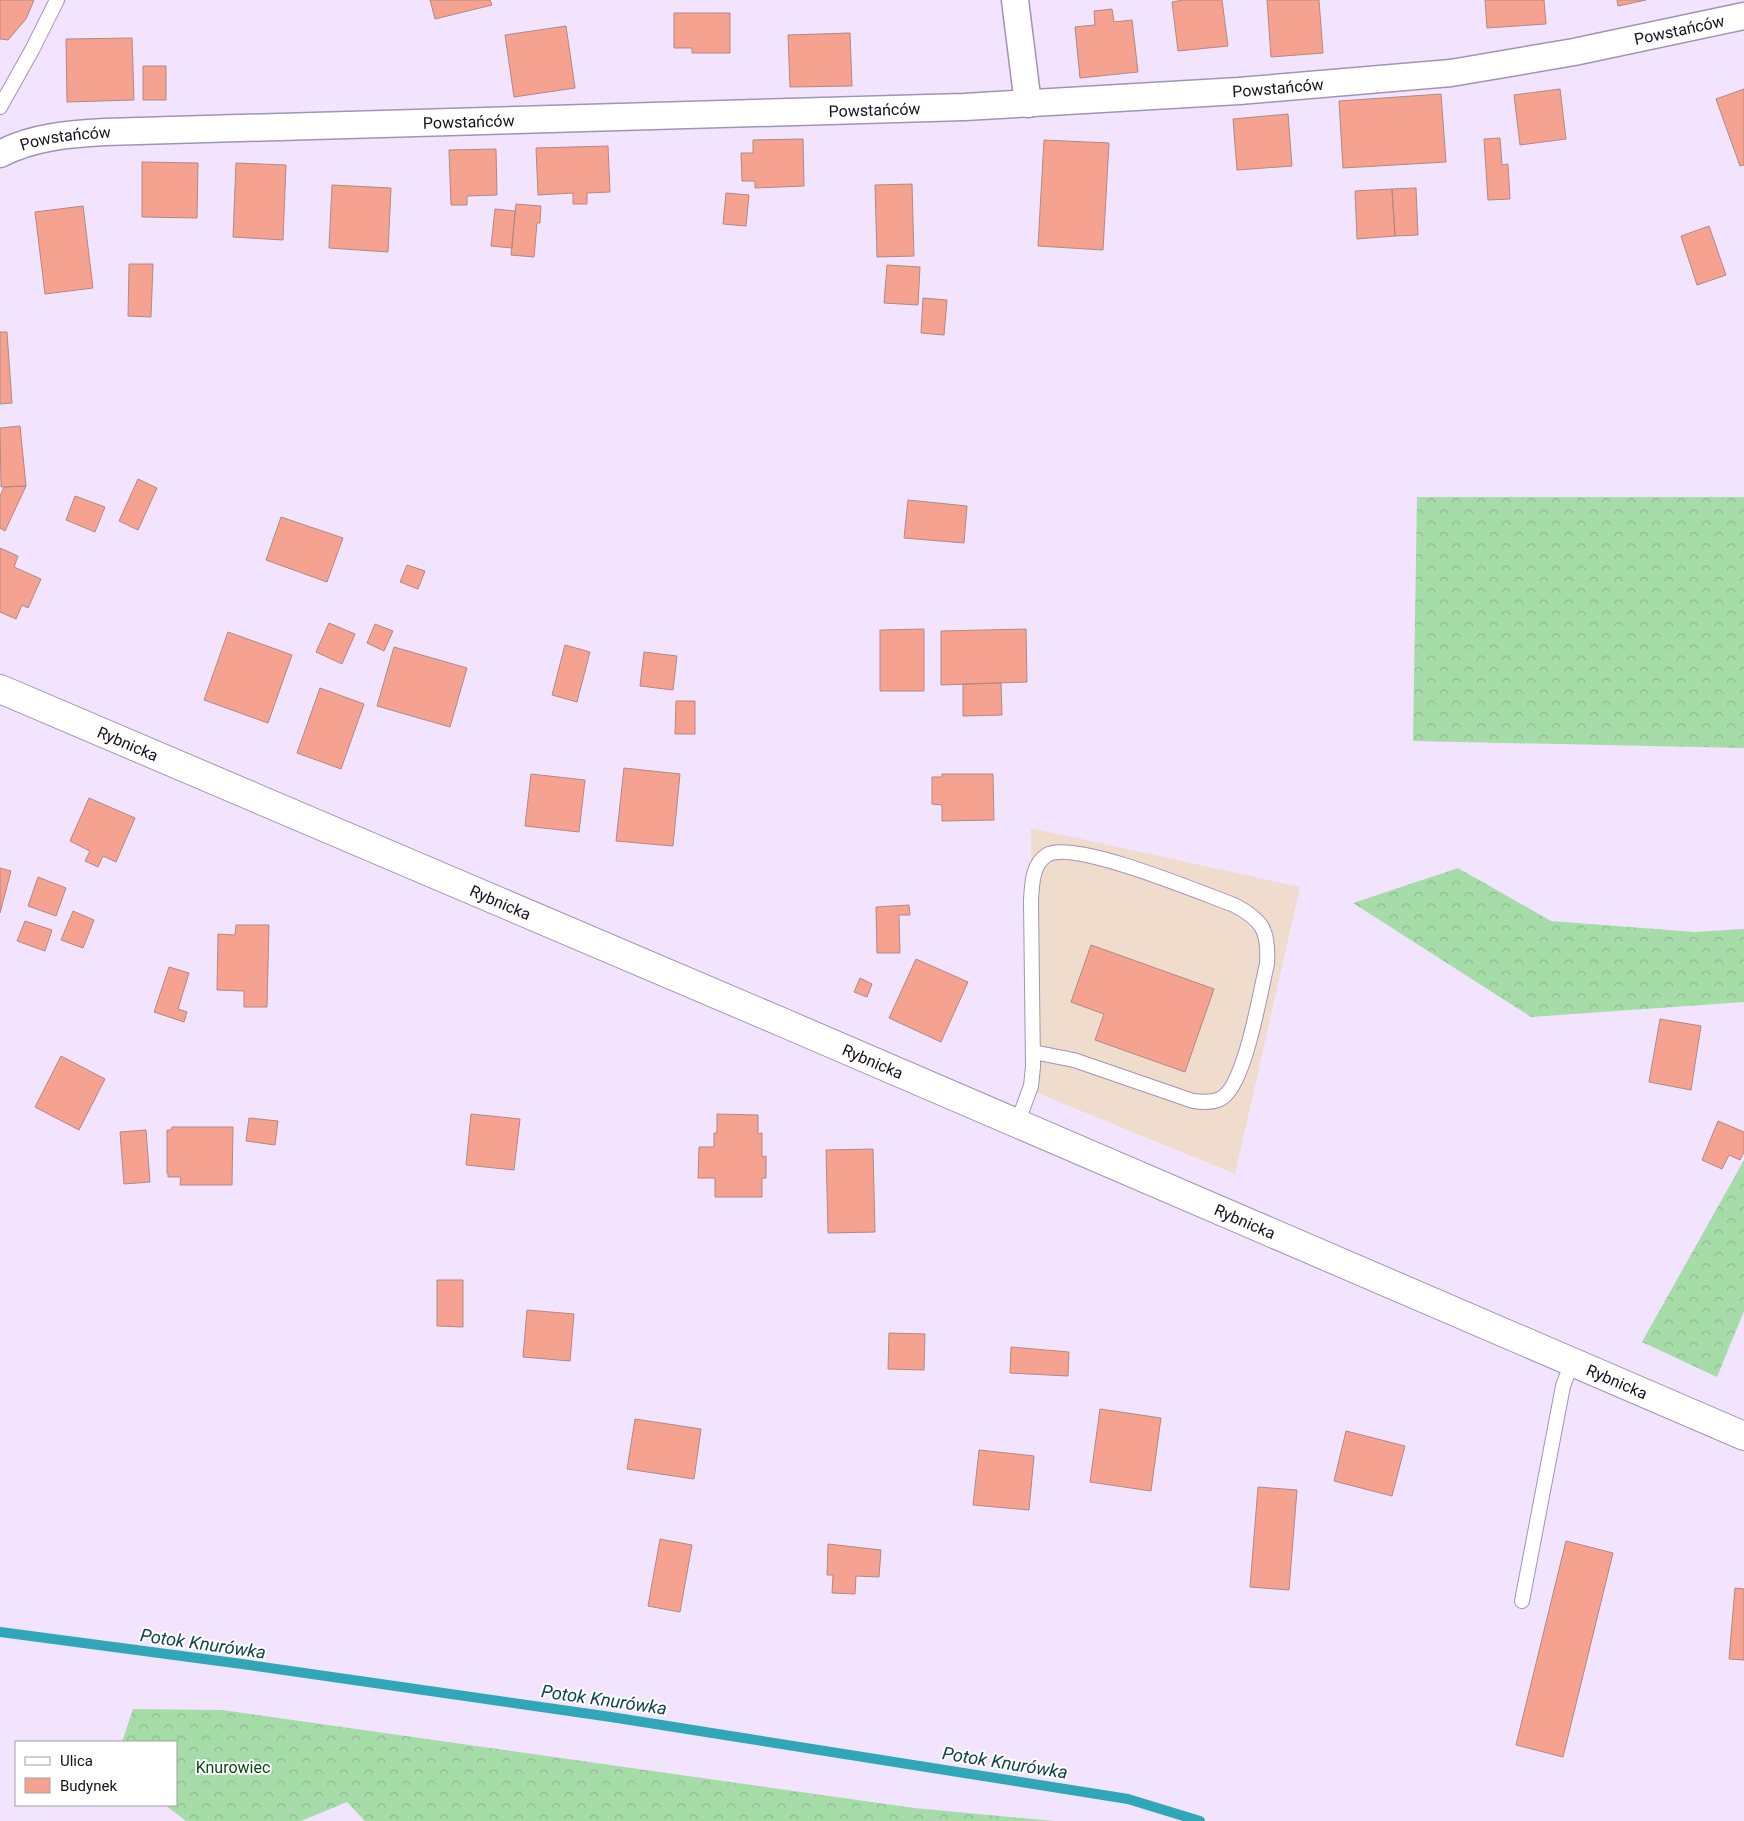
<svg xmlns="http://www.w3.org/2000/svg" width="1744" height="1821" font-family="Roboto,sans-serif">
  <style>
    .commercial { fill: #f0dccd }
    .forest { fill: url(#forest-crowns) }
    .lines { fill: none; stroke-linecap: round; stroke-linejoin: round }
    .stream { stroke: #30a7b8; stroke-width: 10 }
    .building { fill: #f6a291; stroke: #b08981 }
    .service-casing { stroke: #a393b2; stroke-width: 16 }
    .minor-casing { stroke: #a393b2; stroke-width: 29 }
    .secondary-casing { stroke: #a393b2; stroke-width: 30 }
    .service { stroke: #fff; stroke-width: 14 }
    .minor { stroke: #fff; stroke-width: 26 }
    .secondary { stroke: #fff; stroke-width: 28 }
    .labels { text-anchor: middle; stroke-width: 4; stroke-linejoin: round; paint-order: stroke }
    .street-label { font-size: 16px; fill: #16101b; stroke: #fff }
    .park-label { font-size: 16px; fill: #064a12; stroke: #fff }
    .water-label { font-size: 18px; font-style: italic; fill: #10434b; stroke: #fff }
  </style>
  <defs>
    <pattern id="forest-crowns" width="20" height="18" patternUnits="userSpaceOnUse" patternTransform="scale(1.25)"><rect width="20" height="18" fill="#a6dca7"/><path d="M2 6a3 3 0 1 1 6 0M12 15a3 3 0 1 1 6 0" fill="none" stroke="#8ebc8f"/></pattern>
  </defs>
  <rect width="100%" height="100%" fill="#f2e4ff"/>
  <path class="commercial" d="M1031,828L1300,887L1235,1174L1035,1092Z"/>
  <path class="forest" d="M1417,497H1744V748L1413,741Z
    M1458,868L1551,921L1695,932L1744,929V1002L1531,1017L1353,903Z
    M1744,1160V1311L1717,1377L1642,1342Z
    M133,1709L222,1710L914,1808L1054,1821H365L347,1802L301,1821H186L165,1805H176V1742H122Z"/>
  <g class="lines">
    <path class="stream" d="M0,1632L242,1664L611,1717L1128,1799L1200,1821"/>
  </g>
  <path class="building" d="M0,0H34L26,19L8,40L0,39Z
    M430,0H490L492,5L435,19Z
    M1183,0H1222L1228,46L1178,51L1172,2Z
    M1267,0H1319L1323,53L1271,57Z
    M1485,0H1544L1546,24L1487,28Z
    M1617,0H1646L1618,6Z
    M1112,9L1114,22L1132,20L1138,72L1080,78L1075,27L1095,25L1094,11Z
    M674,13H730V53H692V48H674Z
    M566,26L575,88L514,97L505,35Z
    M850,33L852,86L790,87L788,35Z
    M132,38L134,100L67,102L66,39Z
    M143,66H166V100H143Z
    M1560,89L1566,139L1520,145L1514,95Z
    M1744,89V165L1740,166L1716,99Z
    M1441,94L1446,162L1343,168L1339,101Z
    M1288,114L1292,166L1237,170L1233,119Z
    M1500,138L1502,165L1508,164L1510,199L1488,200L1484,139Z
    M803,139L804,186L755,188V181H742L741,153H753V140Z
    M1044,140L1109,143L1103,250L1038,246Z
    M608,146L610,192L587,193V204H573V193L538,195L536,148Z
    M496,149L497,195L467,196V205H451L449,150Z
    M142,162L198,163L197,218L142,217Z
    M236,163L286,165L283,240L233,237Z
    M912,184L914,256L877,257L875,185Z
    M332,185L391,188L388,252L329,248Z
    M1416,188L1418,235L1395,236L1392,189Z
    M1392,189L1395,236L1357,239L1355,191Z
    M726,193L749,195L746,226L723,224Z
    M516,204L541,206L540,223H537L534,257L511,255Z
    M83,206L93,288L45,294L35,212Z
    M495,209L515,211L512,248L491,246Z
    M1709,226L1726,275L1697,285L1681,236Z
    M129,264H153L151,317L128,316Z
    M887,265L920,267L918,305L884,303Z
    M923,298L947,300L944,335L921,333Z
    M0,332H7L12,403L0,404Z
    M20,426L26,486L1,487L0,428Z
    M138,479L157,488L138,530L119,521Z
    M26,486L5,531L0,528V496L4,487Z
    M75,496L105,507L95,532L66,520Z
    M908,500L967,506L964,543L904,538Z
    M281,517L343,538L327,582L266,560Z
    M0,548L18,556L14,567L41,579L28,608L22,605L16,619L0,612Z
    M407,565L425,571L418,589L400,582Z
    M329,623L355,634L342,664L316,652Z
    M375,624L393,631L384,651L367,643Z
    M924,629V691H880V630Z
    M1026,629L1027,682L941,685V631Z
    M228,632L292,655L268,723L204,700Z
    M565,645L590,652L577,702L552,695Z
    M394,647L467,668L450,727L377,706Z
    M644,652L677,656L673,690L640,686Z
    M1001,683L1002,715L963,716V684Z
    M320,688L364,704L341,769L297,753Z
    M676,701H695V734H675Z
    M624,768L680,774L673,846L616,841Z
    M531,774L585,780L579,832L525,826Z
    M942,774H993L994,820L942,821V805L932,804V777H942Z
    M89,798L135,818L116,862L103,856L98,867L85,861L90,851L70,841Z
    M0,868L11,871L0,913Z
    M38,877L66,888L56,916L28,906Z
    M909,905L910,915H899L900,953H877L876,907Z
    M73,911L94,920L83,948L61,940Z
    M25,921L52,930L45,951L17,941Z
    M236,925H269L267,1007H244V991L217,990L218,934L235,935Z
    M1091,945L1214,989L1185,1072L1095,1040L1104,1014L1071,1002Z
    M916,959L968,982L941,1042L889,1018Z
    M169,967L189,973L178,1009L187,1012L184,1022L154,1012Z
    M860,978L872,984L867,997L854,992Z
    M1660,1019L1701,1026L1691,1090L1649,1082Z
    M61,1056L105,1079L79,1130L35,1107Z
    M471,1114L520,1119L514,1170L466,1165Z
    M717,1114L758,1115V1134L762,1133V1157L766,1156V1178H762V1197H715V1178H698L699,1147H714V1133H717Z
    M249,1118L278,1121L275,1145L246,1141Z
    M1718,1121L1744,1132V1152L1740,1160L1729,1155L1722,1169L1702,1160Z
    M172,1127H233L232,1185H180L181,1177H168V1173H167V1130H171Z
    M146,1130L150,1182L124,1184L120,1132Z
    M873,1149L875,1232L828,1233L826,1150Z
    M437,1280H463V1327L437,1326Z
    M527,1310L574,1314L570,1361L523,1357Z
    M889,1333L925,1334L924,1370L888,1369Z
    M1011,1347L1069,1352L1068,1376L1010,1373Z
    M1100,1409L1161,1418L1151,1491L1090,1482Z
    M635,1419L701,1429L694,1479L627,1469Z
    M1346,1431L1405,1446L1392,1496L1334,1481Z
    M979,1450L1034,1456L1029,1510L973,1505Z
    M1258,1487L1297,1490L1289,1590L1250,1587Z
    M660,1539L692,1545L680,1612L648,1606Z
    M1566,1541L1613,1553L1563,1757L1516,1745Z
    M828,1544L881,1550L879,1577L856,1576L855,1594L832,1593L833,1575H827Z
    M1735,1588L1744,1589V1660L1729,1659Z"/>
  <g class="lines">
    <defs>
      <path id="service" d="M0,107L32,50L57,0
        M1017,1124L1031,1086L1033,1067L1031,900C1032,885 1032,864 1047,855C1073,839 1201,893 1234,905C1263,920 1269,931 1267,964C1260,992 1245,1088 1220,1099C1212,1103 1202,1102 1193,1101L1074,1060L1033,1052
        M1522,1601L1563,1386L1572,1362"/>
      <g id="minor">
        <path d="M1015,0L1028,104"/>
        <path id="s1" d="M0,154C32,137 69,134 105,132L964,107L1239,91L1451,73L1574,52L1744,16"/>
      </g>
      <g id="secondary">
        <path id="s2" d="M0,689L784,1023L1744,1436"/>
      </g>
    </defs>
    <use href="#service" class="service-casing"/>
    <use href="#minor" class="minor-casing"/>
    <use href="#secondary" class="secondary-casing"/>
    <use href="#service" class="service"/>
    <use href="#minor" class="minor"/>
    <use href="#secondary" class="secondary"/>
  </g>
  <g class="labels">
    <g class="street-label">
      <text dy="6" stroke="none"><textPath href="#s1" startOffset="1688">Powstańców</textPath></text>
      <text dy="6" stroke="none"><textPath href="#s1" startOffset="1282">Powstańców</textPath></text>
      <text dy="6" stroke="none"><textPath href="#s1" startOffset="878">Powstańców</textPath></text>
      <text dy="6" stroke="none"><textPath href="#s1" startOffset="472">Powstańców</textPath></text>
      <text dy="6" stroke="none"><textPath href="#s1" startOffset="68">Powstańców</textPath></text>
      <text dy="6" stroke="none"><textPath href="#s2" startOffset="139">Rybnicka</textPath></text>
      <text dy="6" stroke="none"><textPath href="#s2" startOffset="544">Rybnicka</textPath></text>
      <text dy="6" stroke="none"><textPath href="#s2" startOffset="949">Rybnicka</textPath></text>
      <text dy="6" stroke="none"><textPath href="#s2" startOffset="1354">Rybnicka</textPath></text>
      <text dy="6" stroke="none"><textPath href="#s2" startOffset="1759">Rybnicka</textPath></text>
    </g>
    <g class="park-label">
      <text x="233" y="1773">Knurowiec</text>
    </g>
    <g class="water-label">
      <text transform="translate(203 1644) rotate(8)" y="6">Potok Knurówka</text>
      <text transform="translate(604 1700) rotate(8)" y="6">Potok Knurówka</text>
      <text transform="translate(1005 1763) rotate(9)" y="6">Potok Knurówka</text>
    </g>
  </g>
  <rect x="15" y="1741" width="162" height="65" fill="#ffffff" stroke="#a29fa4"/>
  <rect x="25" y="1757" width="25" height="8" fill="#ffffff" stroke="#a29fa4"/>
  <text x="60" y="1766" font-size="15" fill="#16101b">Ulica</text>
  <rect x="25" y="1778" width="25" height="15" fill="#f6a291" stroke="#a29fa4"/>
  <text x="60" y="1791" font-size="15" fill="#16101b">Budynek</text>
</svg>
